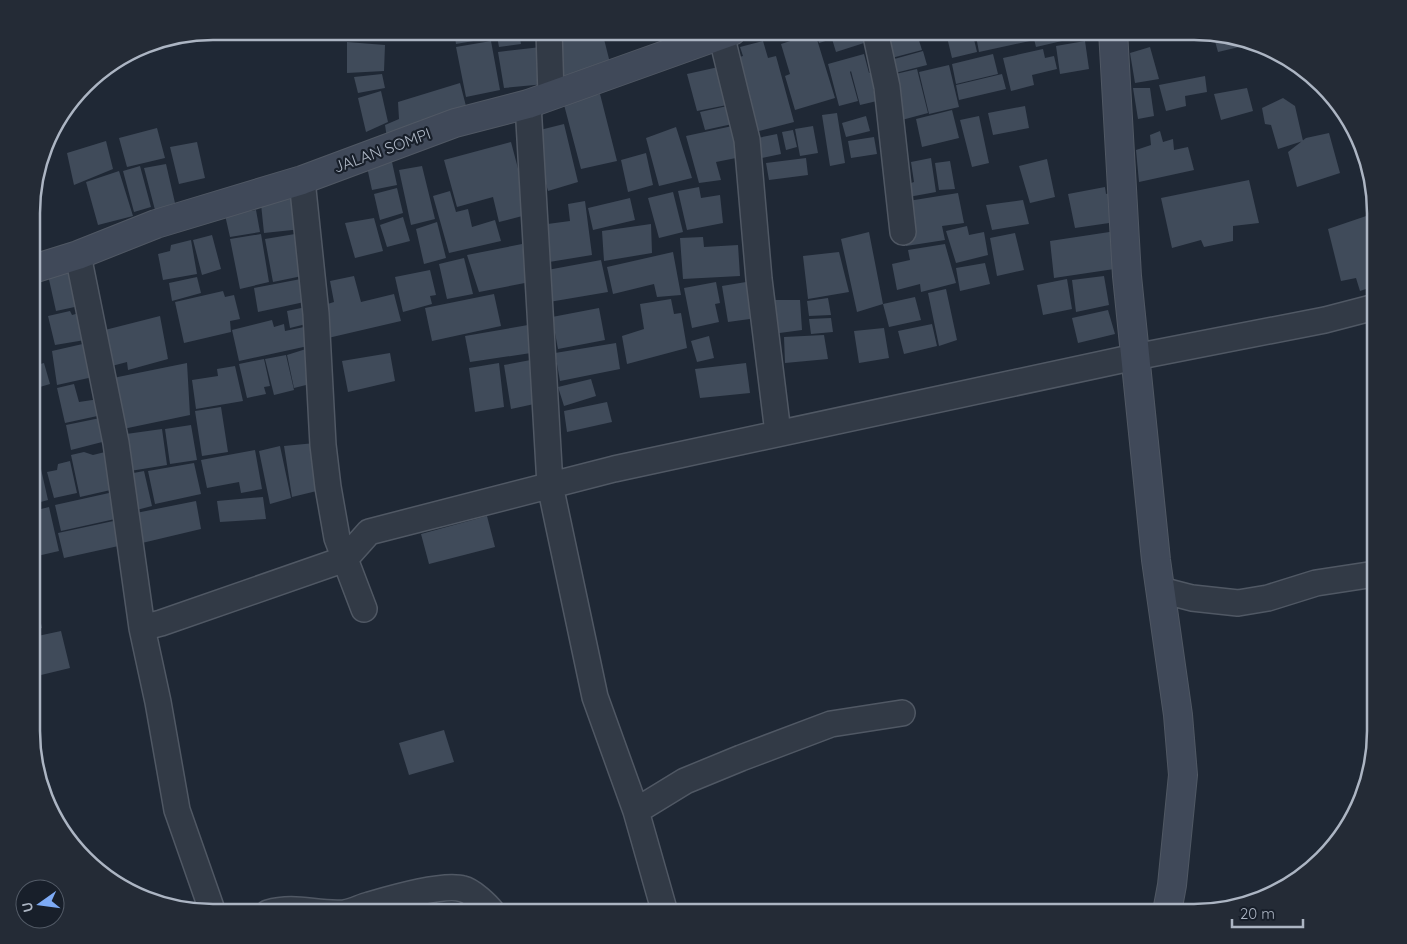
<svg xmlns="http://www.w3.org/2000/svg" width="1407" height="944" font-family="Quicksand,sans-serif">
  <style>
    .building { fill: #404b5a }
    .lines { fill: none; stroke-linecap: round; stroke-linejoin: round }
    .street-casing { stroke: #505864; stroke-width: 28 }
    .secondary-casing { stroke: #505864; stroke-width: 30 }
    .street { stroke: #323a46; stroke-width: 25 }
    .secondary { stroke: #404959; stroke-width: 28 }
    .labels { text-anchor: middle; stroke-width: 4.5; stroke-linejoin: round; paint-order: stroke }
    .street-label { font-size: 16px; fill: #acb5c3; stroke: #181f2a }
    .rim { fill: none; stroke: #acb5c3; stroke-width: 2.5 }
  </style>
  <rect width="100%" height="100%" fill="#1f2835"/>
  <path class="building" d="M341,31H386V37L341,35Z
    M454,31H490L491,38L456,44Z
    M496,31H537V36L520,38L521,44L499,47Z
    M556,31H580V32L559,38Z
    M592,31H602L610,63L561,81L556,41Z
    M816,31H861L864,43L836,52L832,39L819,43Z
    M904,31H916L922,50L884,60L878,38Z
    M952,31H972L977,52L952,58L946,33Z
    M975,31H1028L1030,41L979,52Z
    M1032,31H1087L1088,35L1036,47Z
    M815,33L835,98L795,110L785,76L790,74L781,44Z
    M1213,34L1252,41L1256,43L1218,52Z
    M491,41L500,90L466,97L456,47Z
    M763,41L768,58L776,56L794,122L751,133L732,59L743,56L740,47Z
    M1085,41L1089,69L1060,74L1056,46Z
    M347,42L385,45L384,71L347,73Z
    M541,47L545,84L504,88L498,52Z
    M1150,47L1159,79L1135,83L1130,53Z
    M1043,49L1045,58L1054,56L1057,69L1032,75L1034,85L1011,91L1003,58Z
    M923,51L927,65L891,74L887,61Z
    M864,54L869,73L880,70L884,85L873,88L877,101L860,105L851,71L850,72L858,101L839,106L828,64Z
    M993,54L998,74L956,84L952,64Z
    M949,65L959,107L929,114L919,72Z
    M723,66L732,104L697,111L687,74Z
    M917,69L928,113L898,121L887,76Z
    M382,74L385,88L358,93L354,77Z
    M1002,74L1006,89L959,100L956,85Z
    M1205,76L1207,92L1185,96L1186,106L1166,111L1159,85Z
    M460,83L466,106L387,138L385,125L399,119L398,102Z
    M1133,88H1150L1154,116L1138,119Z
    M1247,88L1253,111L1221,120L1214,94Z
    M381,91L388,122L366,132L358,98Z
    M600,94L617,161L581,169L563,101Z
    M1283,98L1295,106L1303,141L1278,149L1271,125L1265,124L1262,108Z
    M732,105L737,123L705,130L700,112Z
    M1025,106L1029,128L993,135L988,113Z
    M952,110L959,138L922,147L916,119Z
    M837,113L845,163L830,166L822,115Z
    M866,116L870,131L846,137L842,123Z
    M979,116L989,163L972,167L960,120Z
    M564,124L578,182L548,191L532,132Z
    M737,125L741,157L716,162L721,180L699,183L686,136Z
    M813,126L818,153L800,156L795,129Z
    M676,127L692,178L659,186L646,138Z
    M157,128L165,158L127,167L119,138Z
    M793,130L797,147L786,150L782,132Z
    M1160,131L1163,142L1173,139L1174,150L1188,147L1194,170L1139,182L1136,150L1151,145L1150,135Z
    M1329,133L1340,173L1297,187L1288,152L1306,138Z
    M777,134L781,154L752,160L748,140Z
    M874,137L877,154L851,158L848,141Z
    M106,141L113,169L74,185L67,153Z
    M197,142L205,178L179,184L170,147Z
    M511,142L530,214L499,222L493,197L457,207L444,160Z
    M646,153L653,185L628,192L621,160Z
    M806,158L808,175L769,180L766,163Z
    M931,158L936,192L903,198L902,186L914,182L911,162Z
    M1047,159L1055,197L1030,203L1019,166Z
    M950,161L955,189L939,190L935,163Z
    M392,162L397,185L372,190L367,167Z
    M166,164L175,203L155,210L144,168Z
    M140,166L151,207L134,212L123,171Z
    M422,166L435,219L411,225L399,170Z
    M119,171L133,216L98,225L86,182Z
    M1249,180L1259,223L1233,226V241L1204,247L1201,240L1172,248L1161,198Z
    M699,187L701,198L720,195L723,223L687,230L678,191Z
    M1105,187L1106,194L1110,193L1116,222L1075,228L1068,194Z
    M397,188L403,213L380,220L374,194Z
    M450,191L456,212L468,209L472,227L495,220L501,241L449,253L433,196Z
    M673,192L683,232L659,238L648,198Z
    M958,193L964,223L942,226L945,240L906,246L902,202Z
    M297,196L302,229L264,233L261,204Z
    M630,198L635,220L593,230L588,208Z
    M1023,200L1029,224L992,230L986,205Z
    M585,201L592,255L543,263L540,225L570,221L568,204Z
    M256,210L260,232L230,237L225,215Z
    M1375,213V286L1360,291L1356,278L1341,281L1328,229Z
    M403,217L410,241L387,247L380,225Z
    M374,218L383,251L355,258L345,223Z
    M437,222L446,258L424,264L416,229Z
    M651,224L652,253L604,261L602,231Z
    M967,226L969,235L984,232L988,255L956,263L946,231Z
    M1116,231L1121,268L1054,278L1050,241Z
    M869,232L883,304L915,297L921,320L889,327L883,304L857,312L841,239Z
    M301,233L307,275L273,282L265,239Z
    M1015,233L1024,270L997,276L990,238Z
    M261,234L269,282L240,289L230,239Z
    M212,235L221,269L202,275L193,240Z
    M703,237L704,247L738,245L740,276L683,279L680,238Z
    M191,240L197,274L163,280L158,254L170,251L171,245Z
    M522,244L530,282L479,292L467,255Z
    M945,244L956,283L921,292L920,284L897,290L892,264L910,260L908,250Z
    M673,252L681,295L657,297L654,284L613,294L607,267Z
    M839,252L849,292L808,299L803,256Z
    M464,258L473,294L447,299L439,264Z
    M601,260L608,292L549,302L542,271Z
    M985,263L990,284L960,291L956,268Z
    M76,268L84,305L56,311L48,275Z
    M430,270L436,295L430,296L432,304L403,312L395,277Z
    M354,276L361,302L394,294L401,321L328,338L321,306L334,302L330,281Z
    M1104,276L1109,305L1076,312L1072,280Z
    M197,277L201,293L172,301L169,283Z
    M306,278L309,301L258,312L254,288Z
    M1067,279L1072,309L1043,315L1037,285Z
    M752,281L757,318L728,322L722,286Z
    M716,282L720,303L715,304L719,322L692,328L684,288Z
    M946,289L957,340L939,346L928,293Z
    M223,291L225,297L234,295L240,319L230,321L231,332L184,343L175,302Z
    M494,294L501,326L432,341L425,308Z
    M828,298L831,315L809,316L807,301Z
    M671,299L674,314L681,313L687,348L627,364L622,336L644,329L640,304Z
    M770,300H800L802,330L772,334Z
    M306,307L310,323L290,328L287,311Z
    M599,308L605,340L558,349L552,317Z
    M1108,310L1115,334L1078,343L1072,318Z
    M70,311L72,315L83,312L91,339L55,345L48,316Z
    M160,316L168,359L128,370L127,362L108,367L101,331Z
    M831,318L833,332L811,334L809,319Z
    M272,320L274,327L284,324L285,331L304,327L308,346L239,361L232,330Z
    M932,324L937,346L904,354L898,331Z
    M528,325L531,353L470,362L465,336Z
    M884,328L889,358L859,363L854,331Z
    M824,335L828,359L785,363L784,337Z
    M709,336L714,358L697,362L691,341Z
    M87,343L93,377L57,385L52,351Z
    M616,343L620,369L560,381L555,353Z
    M306,349L310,384L294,388L287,355Z
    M390,353L395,381L348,392L342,361Z
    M286,355L294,390L274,395L265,359Z
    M264,359L270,386L264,387L266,394L247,398L239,364Z
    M536,359L539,403L511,409L504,365Z
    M44,363L50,384L33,389V366Z
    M187,363L190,415L123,429L113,378Z
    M499,363L504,407L475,412L469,368Z
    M746,363L750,393L700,398L695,369Z
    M235,366L243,401L196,409L192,380L218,376L217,369Z
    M591,379L596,396L564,406L558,387Z
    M74,384L79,402L99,399L102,415L65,423L57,388Z
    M607,402L612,422L567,432L564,411Z
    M221,407L228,452L202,456L195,411Z
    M105,417L110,440L71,450L66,425Z
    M191,425L197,460L170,464L165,429Z
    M162,429L167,465L124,472L119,435Z
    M33,438L41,465L33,467Z
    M315,443L325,489L292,497L284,446Z
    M280,446L291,498L270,504L259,451Z
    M255,450L262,489L241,493L239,482L207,488L201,460Z
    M109,451L115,489L80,497L71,455L84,452L93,455Z
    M70,461L77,493L54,498L47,472L57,470L58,464Z
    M194,463L201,494L155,504L148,471Z
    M41,469L48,500L33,504V472Z
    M144,471L152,506L129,512L123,475Z
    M109,493L115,519L61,531L55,505Z
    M263,497L266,519L220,522L217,501Z
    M196,501L201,529L142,543L136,513Z
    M49,507L59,551L33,557V511Z
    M487,516L495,547L429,564L421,534Z
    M118,520L123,545L64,558L58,533Z
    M38,609L42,628L33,631V611Z
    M61,631L70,668L41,675L33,637Z
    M444,730L454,762L409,775L399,743Z"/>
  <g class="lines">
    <defs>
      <path id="street" d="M549,31L551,95
        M875,31L887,87L903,232
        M721,34L747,140L759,279L778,433
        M528,104L550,485L595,697L636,811L665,913
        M302,180L316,314L323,445L328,487L337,538L364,609
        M78,255L116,443L142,628L161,623L345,559L369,532L614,469L1135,357L1325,320L1375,307
        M1161,590L1192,598L1238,603L1268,598L1316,583L1375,574
        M142,628L158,702L177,810L213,913
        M636,811L685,781L741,758L831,724L902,713
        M268,913C296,905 316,915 344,913C353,912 361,907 369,905C390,899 444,883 463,889C472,891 487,905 493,913"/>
      <path id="secondary" d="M1113,31L1127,276L1156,560L1178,715L1183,775L1172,885L1167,912
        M33,269L78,255L156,224L302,180L455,123L528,104L732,31"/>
    </defs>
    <use href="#street" class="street-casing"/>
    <use href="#secondary" class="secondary-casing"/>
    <use href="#street" class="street"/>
    <use href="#secondary" class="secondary"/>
  </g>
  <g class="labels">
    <g class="street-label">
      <text transform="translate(382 150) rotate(-20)" y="6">JALAN SOMPI</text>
    </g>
  </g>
  <path d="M0 0H1407V944H0ZM213 40H1194A173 173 0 0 1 1367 213V731A173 173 0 0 1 1194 904H213A173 173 0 0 1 40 731V213A173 173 0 0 1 213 40Z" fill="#242b36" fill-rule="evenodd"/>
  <path class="rim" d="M213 40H1194A173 173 0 0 1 1367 213V731A173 173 0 0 1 1194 904H213A173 173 0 0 1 40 731V213A173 173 0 0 1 213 40Z"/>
  <g transform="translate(40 904) rotate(256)"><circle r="24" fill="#181f2a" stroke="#535b67"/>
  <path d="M0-4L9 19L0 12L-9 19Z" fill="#7eabf6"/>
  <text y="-8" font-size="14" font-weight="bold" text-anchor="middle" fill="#acb5c3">U</text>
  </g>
  <path d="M1232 919v8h71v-8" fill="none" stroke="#acb5c3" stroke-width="2.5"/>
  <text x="1240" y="919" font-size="15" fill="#acb5c3" stroke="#181f2a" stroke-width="4" paint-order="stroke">20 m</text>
</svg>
